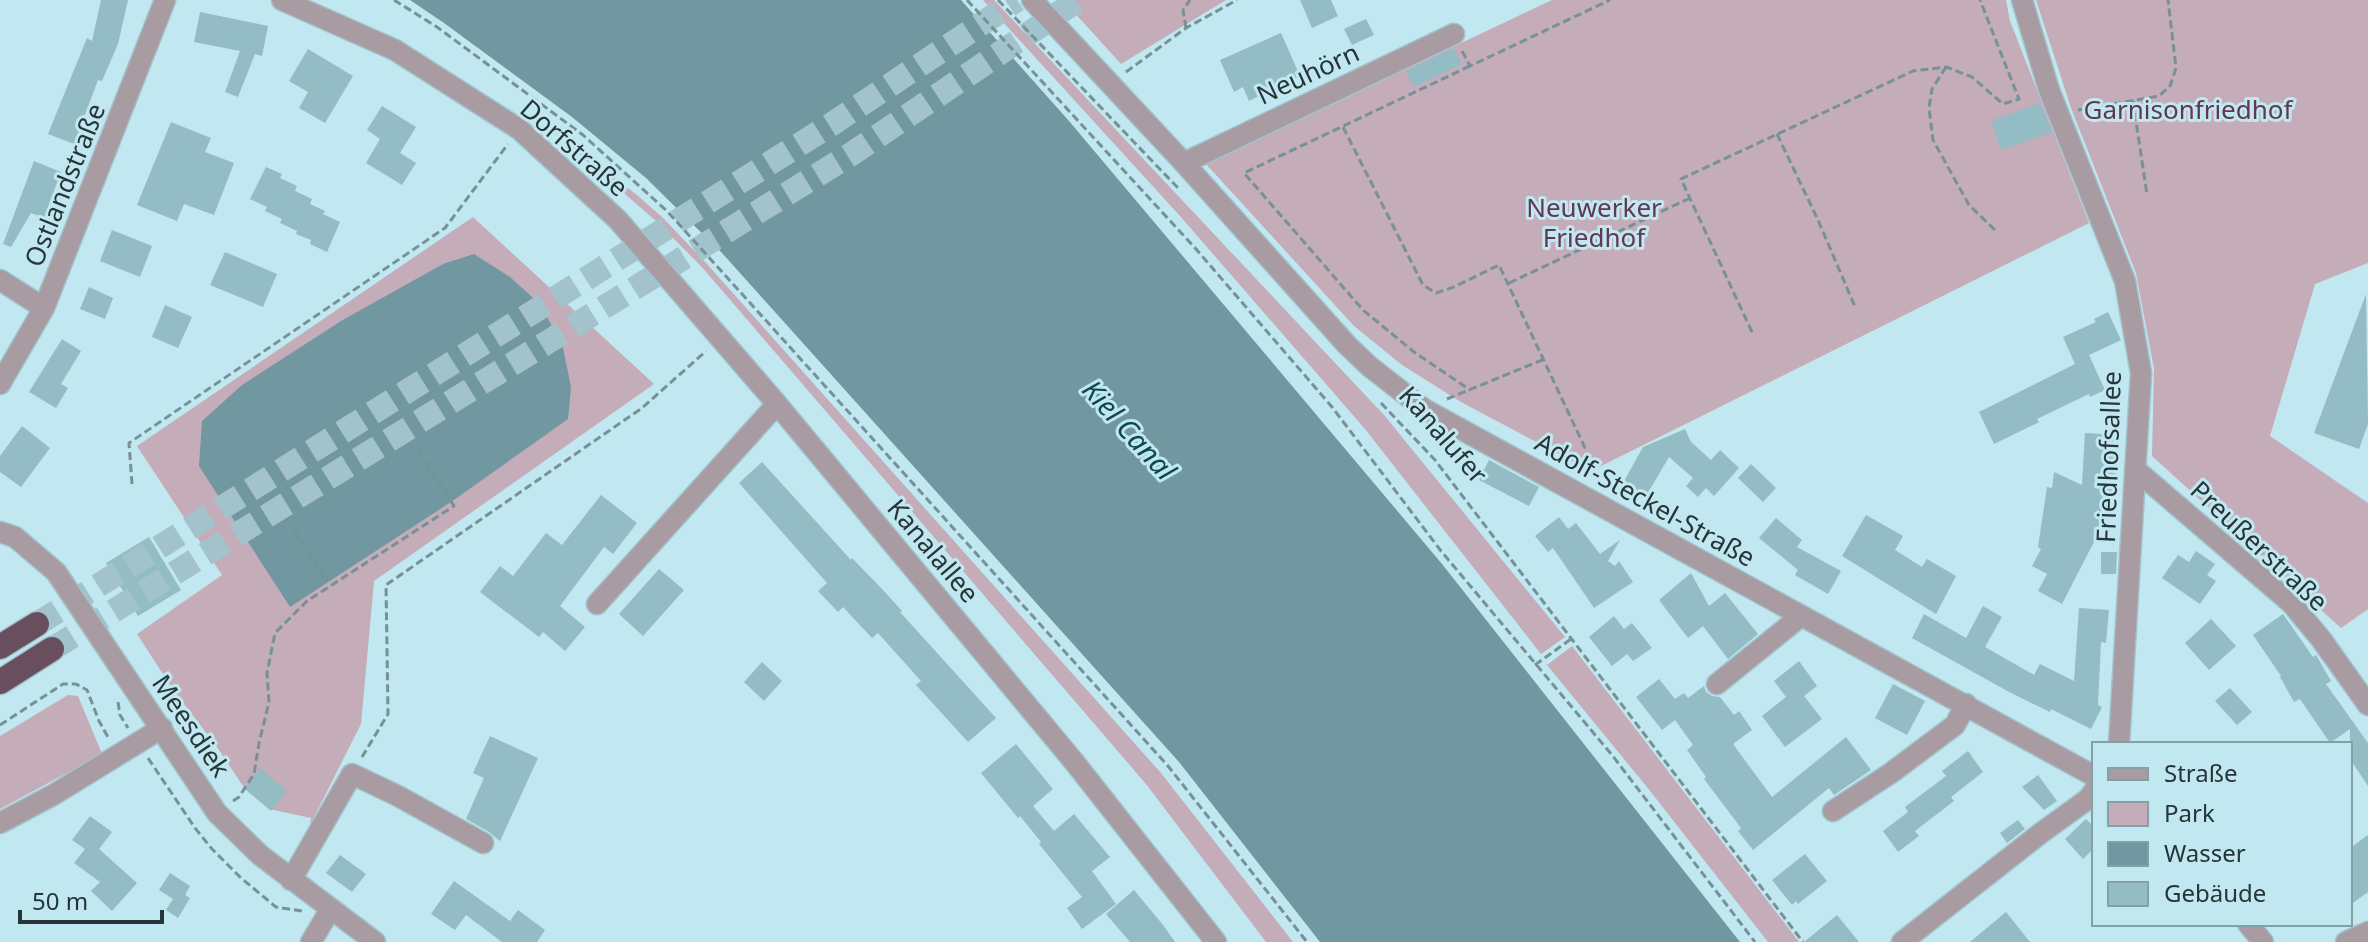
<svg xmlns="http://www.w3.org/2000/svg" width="2368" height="942" font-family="'Noto Sans',sans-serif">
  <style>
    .green { fill: #c4acb9 }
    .water { fill: #7197a0 }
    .building { fill: #94bcc5 }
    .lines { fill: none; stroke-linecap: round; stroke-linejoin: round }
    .highway-tunnel { stroke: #a2c3cb; stroke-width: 24; stroke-dasharray: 24 12; stroke-linecap: butt }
    .minor-casing { stroke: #a2c3cb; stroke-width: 23 }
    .highway-casing { stroke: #a2c3cb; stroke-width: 27 }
    .path { stroke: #769197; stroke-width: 3; stroke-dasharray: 8 4; stroke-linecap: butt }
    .minor { stroke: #a89ba2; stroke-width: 20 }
    .highway { stroke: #694f5d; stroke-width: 24 }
    .labels { text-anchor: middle; stroke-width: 6; stroke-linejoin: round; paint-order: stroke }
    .street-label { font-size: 26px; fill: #263538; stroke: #c1e7f0 }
    .park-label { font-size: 26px; fill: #633651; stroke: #c1e7f0 }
    .water-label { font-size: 28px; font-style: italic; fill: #0c4752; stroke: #c1e7f0 }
  </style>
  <rect width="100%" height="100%" fill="#c1e7f0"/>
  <path class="green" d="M983,0H994L1384,415L1565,637L1541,654L1365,429L1180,216Z
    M1063,0H1226L1121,64Z
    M1552,0H2006L2010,21L2089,223L1591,471L1461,402L1402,365L1354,326L1206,164Z
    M2036,0H2368V263L2315,284L2270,436L2368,503V609L2341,628L2152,456L2154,369L2136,273L2071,108Z
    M549,128L637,195L663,218L707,264L1161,773L1293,942H1266L1146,784L701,266L656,221Z
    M473,217L654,384L374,581L361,724L310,825L311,818L269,809L245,789L217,747L174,691L137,634L222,575L137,446Z
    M1572,646L1799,942H1768L1647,787L1547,665Z
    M68,695L78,696L102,754L0,809V736Z"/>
  <path class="water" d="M410,0H961L1069,121L1442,564L1740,942H1320L1179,762L722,253L646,178L572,117L444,23Z
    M474,254L510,277L541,305L563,348L571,387L568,419L451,502L290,607L199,466L202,421L242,385L341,321L443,264Z"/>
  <path class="building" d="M101,0H128L118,44L102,81L98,80L74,144L48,134L87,38L92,41Z
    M1300,0H1331L1338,16L1312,28Z
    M200,12L268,26L262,56L255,54L238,97L225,92L240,51L194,42Z
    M1366,19L1374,35L1352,45L1344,29Z
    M1281,33L1300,76L1249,101L1243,87L1234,92L1220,60Z
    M1454,48L1462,64L1414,87L1406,71Z
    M308,49L353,76L325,123L299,108L308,92L289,81Z
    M2040,103L2052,132L2001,150L1991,121Z
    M382,106L416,127L400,153L416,163L402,185L366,163L380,139L367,130Z
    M171,122L211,138L205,152L234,163L214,215L184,204L177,221L137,205Z
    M34,161L61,172L44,218L31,213L11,247L3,244Z
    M266,167L282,174L280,178L297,186L295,191L312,199L310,204L325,211L323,214L340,222L327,252L310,244L311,240L296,234L297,231L280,223L282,219L265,211L267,207L250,199Z
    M112,230L152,246L140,277L100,261Z
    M225,252L277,274L263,307L210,285Z
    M89,287L113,298L105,319L80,309Z
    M2366,294L2368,424L2359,449L2314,433Z
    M165,305L192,317L178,348L152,337Z
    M2108,312L2121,340L2089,355L2105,390L2090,397L2089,394L2037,419L2039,422L1994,444L1979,412L2075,364L2063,337L2096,322L2094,319Z
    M62,339L81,351L61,384L68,388L56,408L29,392Z
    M22,426L50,448L21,487L0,472V456Z
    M1685,429L1691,442L1711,460L1720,450L1739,468L1714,496L1706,488L1698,497L1686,486L1693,478L1669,457L1646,496L1623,483L1643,447Z
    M2085,433L2118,435L2114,503L2062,604L2038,591L2047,574L2032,566L2041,549L2038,547L2047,487L2052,488L2054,472L2082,485Z
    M1489,460L1539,487L1529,506L1479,480Z
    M762,462L851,560L852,558L883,590L902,611L900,612L996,718L968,742L916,685L921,681L878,633L872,638L843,607L838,612L818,591L827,583L739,483Z
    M1751,464L1776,488L1763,502L1738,478Z
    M601,495L637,523L613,554L604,547L560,606L585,627L565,651L543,632L539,637L480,592L500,566L513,576L546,533L562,545Z
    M1866,515L1903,536L1895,550L1922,567L1927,559L1956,576L1936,614L1842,556Z
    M1559,517L1568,529L1576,523L1600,554L1620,540L1608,561L1615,566L1619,561L1633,582L1594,608L1553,548L1548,552L1535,536Z
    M1776,518L1802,540L1797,547L1841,571L1828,594L1795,575L1798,570L1759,538Z
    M149,537L181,590L138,616L106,563Z
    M2196,551L2215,564L2207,575L2216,581L2200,604L2162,578L2178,555L2189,562Z
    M2101,552H2117L2116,574H2101Z
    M659,569L684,590L643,636L619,614Z
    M1691,573L1709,606L1725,593L1758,634L1728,659L1703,626L1688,638L1659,600Z
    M1983,606L2002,617L1985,647L2034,675L2040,664L2074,681L2079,608L2109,610L2106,643L2101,642L2098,705L2102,707L2091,729L2051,709L2050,712L2011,693L1912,638L1924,614L1966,638Z
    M2283,614L2313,657L2316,655L2331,681L2326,684L2368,743V786L2350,759V729L2330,743L2300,699L2294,702L2280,677L2281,676L2253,635Z
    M1614,616L1624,629L1632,623L1652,648L1633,661L1627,654L1612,666L1589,637Z
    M2211,619L2236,646L2209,670L2185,643Z
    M1799,661L1817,686L1804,696L1822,719L1785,747L1762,716L1786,697L1774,681Z
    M762,662L782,681L764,701L744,682Z
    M1659,679L1675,699L1684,693L1688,698L1704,686L1706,692L1712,696L1720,697L1734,715L1739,711L1752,730L1733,744L1772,797L1846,737L1871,770L1834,795L1829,788L1753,850L1738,831L1741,828L1704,779L1706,777L1687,750L1693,745L1675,720L1662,730L1636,697Z
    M1893,684L1925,701L1907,735L1875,718Z
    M2230,688L2252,712L2237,725L2215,701Z
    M490,736L538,758L500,841L489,832L466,819L484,778L473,773Z
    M1016,744L1053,789L1033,806L1054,831L1074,814L1110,857L1092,871L1116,904L1082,929L1067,908L1082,897L1039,844L1041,842L1020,816L1018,818L981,773Z
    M1968,751L1983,772L1951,797L1954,801L1915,831L1919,836L1898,852L1883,831L1908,812L1905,807L1946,776L1942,771Z
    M260,768L287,791L271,811L245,789Z
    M2038,775L2057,801L2044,810L2022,787Z
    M90,816L112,832L99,849L137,883L112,911L91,891L100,882L74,863L85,849L72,840Z
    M2086,819L2094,827V848L2083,859L2065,839Z
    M2018,820L2025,829L2007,843L2000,833Z
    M2368,835V892L2350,905V848Z
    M1805,854L1827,881L1798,904L1796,901L1792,905L1772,880Z
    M340,855L366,874L352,892L326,873Z
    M170,873L190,886L185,895L190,898L178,918L166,910L173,899L159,890Z
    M454,881L510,921L518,910L545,930L537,942H502L466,915L455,930L431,914Z
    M1134,890L1163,925L1175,942H1130L1106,914Z
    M2006,912L2030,942H1970Z
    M1837,915L1859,942H1804Z"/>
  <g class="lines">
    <path class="highway-tunnel" d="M37,624L832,124L1017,0
      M52,649L853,153L1078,0"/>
    <defs>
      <path id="minor" d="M282,0L395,50L519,129L618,220L777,404L1075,763L1216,942
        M1032,0L1184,163L1347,345L1369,366L1424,409L2094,776
        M2022,0L2049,90L2125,281L2141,373L2119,744
        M1184,163L1454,34
        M0,280L44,308
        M0,384L44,308L165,0
        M2136,470L2291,603L2321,639L2368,705
        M0,532L15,537L56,572L217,813L260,855L375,942
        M597,604L777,404
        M1717,684L1801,616
        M1833,811L1891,773L1955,725L1966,704
        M0,823L53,795L162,728
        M291,880L352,774L398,796L483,843
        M2248,924L2263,942
        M311,942L330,910
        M1902,942L2041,833L2088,799L2094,791
        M2346,942L2368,932"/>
      <path id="highway" d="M0,647L37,624
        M0,682L52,649"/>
    </defs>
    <use href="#minor" class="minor-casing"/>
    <use href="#highway" class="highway-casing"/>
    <path class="path" d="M394,0L437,27L583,135L668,212L1168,766L1307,942
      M967,0L1196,249L1332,407L1441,551L1612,755L1755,942
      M998,0L1178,188
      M1186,28L1183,10L1190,0
      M1462,51L1470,66L1610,0
      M1470,66L1244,173L1363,310L1414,352L1470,390
      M1946,67L1932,89L1929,108L1933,140L1969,205L1995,230
      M1126,72L1186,28L1237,0
      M2133,101L2147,195
      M2078,110L2159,96L2170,86L2176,68L2168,0
      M1343,127L1423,285L1436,293L1454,287L1499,265L1586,450
      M1777,134L1818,220L1856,309
      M1509,283L1690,198
      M1752,332L1681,179L1913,71L1946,67L1972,77L2003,104L2019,99L1980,0
      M1447,399L1542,360
      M1381,403L1435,460L1803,942
      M132,484L129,443L445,228L508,144
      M294,530L327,582
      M1535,665L1571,639
      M118,702L120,715L128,728
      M0,725L63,684H76L87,690L99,721L109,739
      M362,757L388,714L386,585L642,408L706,351
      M148,758L195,828L212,849L241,878L276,907L302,911
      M233,801L239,797L254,774L259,743L269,702L267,673L275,633L307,601L454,506L418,450"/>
    <use href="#minor" class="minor"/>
    <use href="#highway" class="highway"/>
  </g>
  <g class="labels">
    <g class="street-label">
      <text transform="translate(1308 74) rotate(-25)" y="9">Neuhörn</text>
      <text transform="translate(574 148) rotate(41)" y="9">Dorfstraße</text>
      <text transform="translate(65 185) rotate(-68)" y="9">Ostlandstraße</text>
      <text transform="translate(1443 435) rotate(49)" y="9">Kanalufer</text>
      <text transform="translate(2109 457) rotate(-88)" y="9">Friedhofsallee</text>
      <text transform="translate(1645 500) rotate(29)" y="9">Adolf-Steckel-Straße</text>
      <text transform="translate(2259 546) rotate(43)" y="9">Preußerstraße</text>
      <text transform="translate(933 551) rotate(50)" y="9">Kanalallee</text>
      <text transform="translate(191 726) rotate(56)" y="9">Meesdiek</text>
    </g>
    <g class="park-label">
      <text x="2188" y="119">Garnisonfriedhof</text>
      <text x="1594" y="217">Neuwerker<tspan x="1594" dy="30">Friedhof</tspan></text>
    </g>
    <g class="water-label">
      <text transform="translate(1129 430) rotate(48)" y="10">Kiel Canal</text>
    </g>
  </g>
  <rect x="2092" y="742" width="260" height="184" fill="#c1e7f0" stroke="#83a0a6" stroke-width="2"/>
  <rect x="2108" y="768" width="40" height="12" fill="#a89ba2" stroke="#83a0a6" stroke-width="2"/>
  <text x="2164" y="782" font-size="24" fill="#263538">Straße</text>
  <rect x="2108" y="802" width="40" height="24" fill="#c4acb9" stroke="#83a0a6" stroke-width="2"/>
  <text x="2164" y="822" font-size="24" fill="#263538">Park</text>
  <rect x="2108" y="842" width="40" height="24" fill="#7197a0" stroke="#83a0a6" stroke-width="2"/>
  <text x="2164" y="862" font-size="24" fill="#263538">Wasser</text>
  <rect x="2108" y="882" width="40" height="24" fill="#94bcc5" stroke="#83a0a6" stroke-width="2"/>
  <text x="2164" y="902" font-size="24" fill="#263538">Gebäude</text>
  <path d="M20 910v12h142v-12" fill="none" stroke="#263538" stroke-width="4"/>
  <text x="32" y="910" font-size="24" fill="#263538" stroke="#c1e7f0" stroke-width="6" paint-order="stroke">50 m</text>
</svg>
